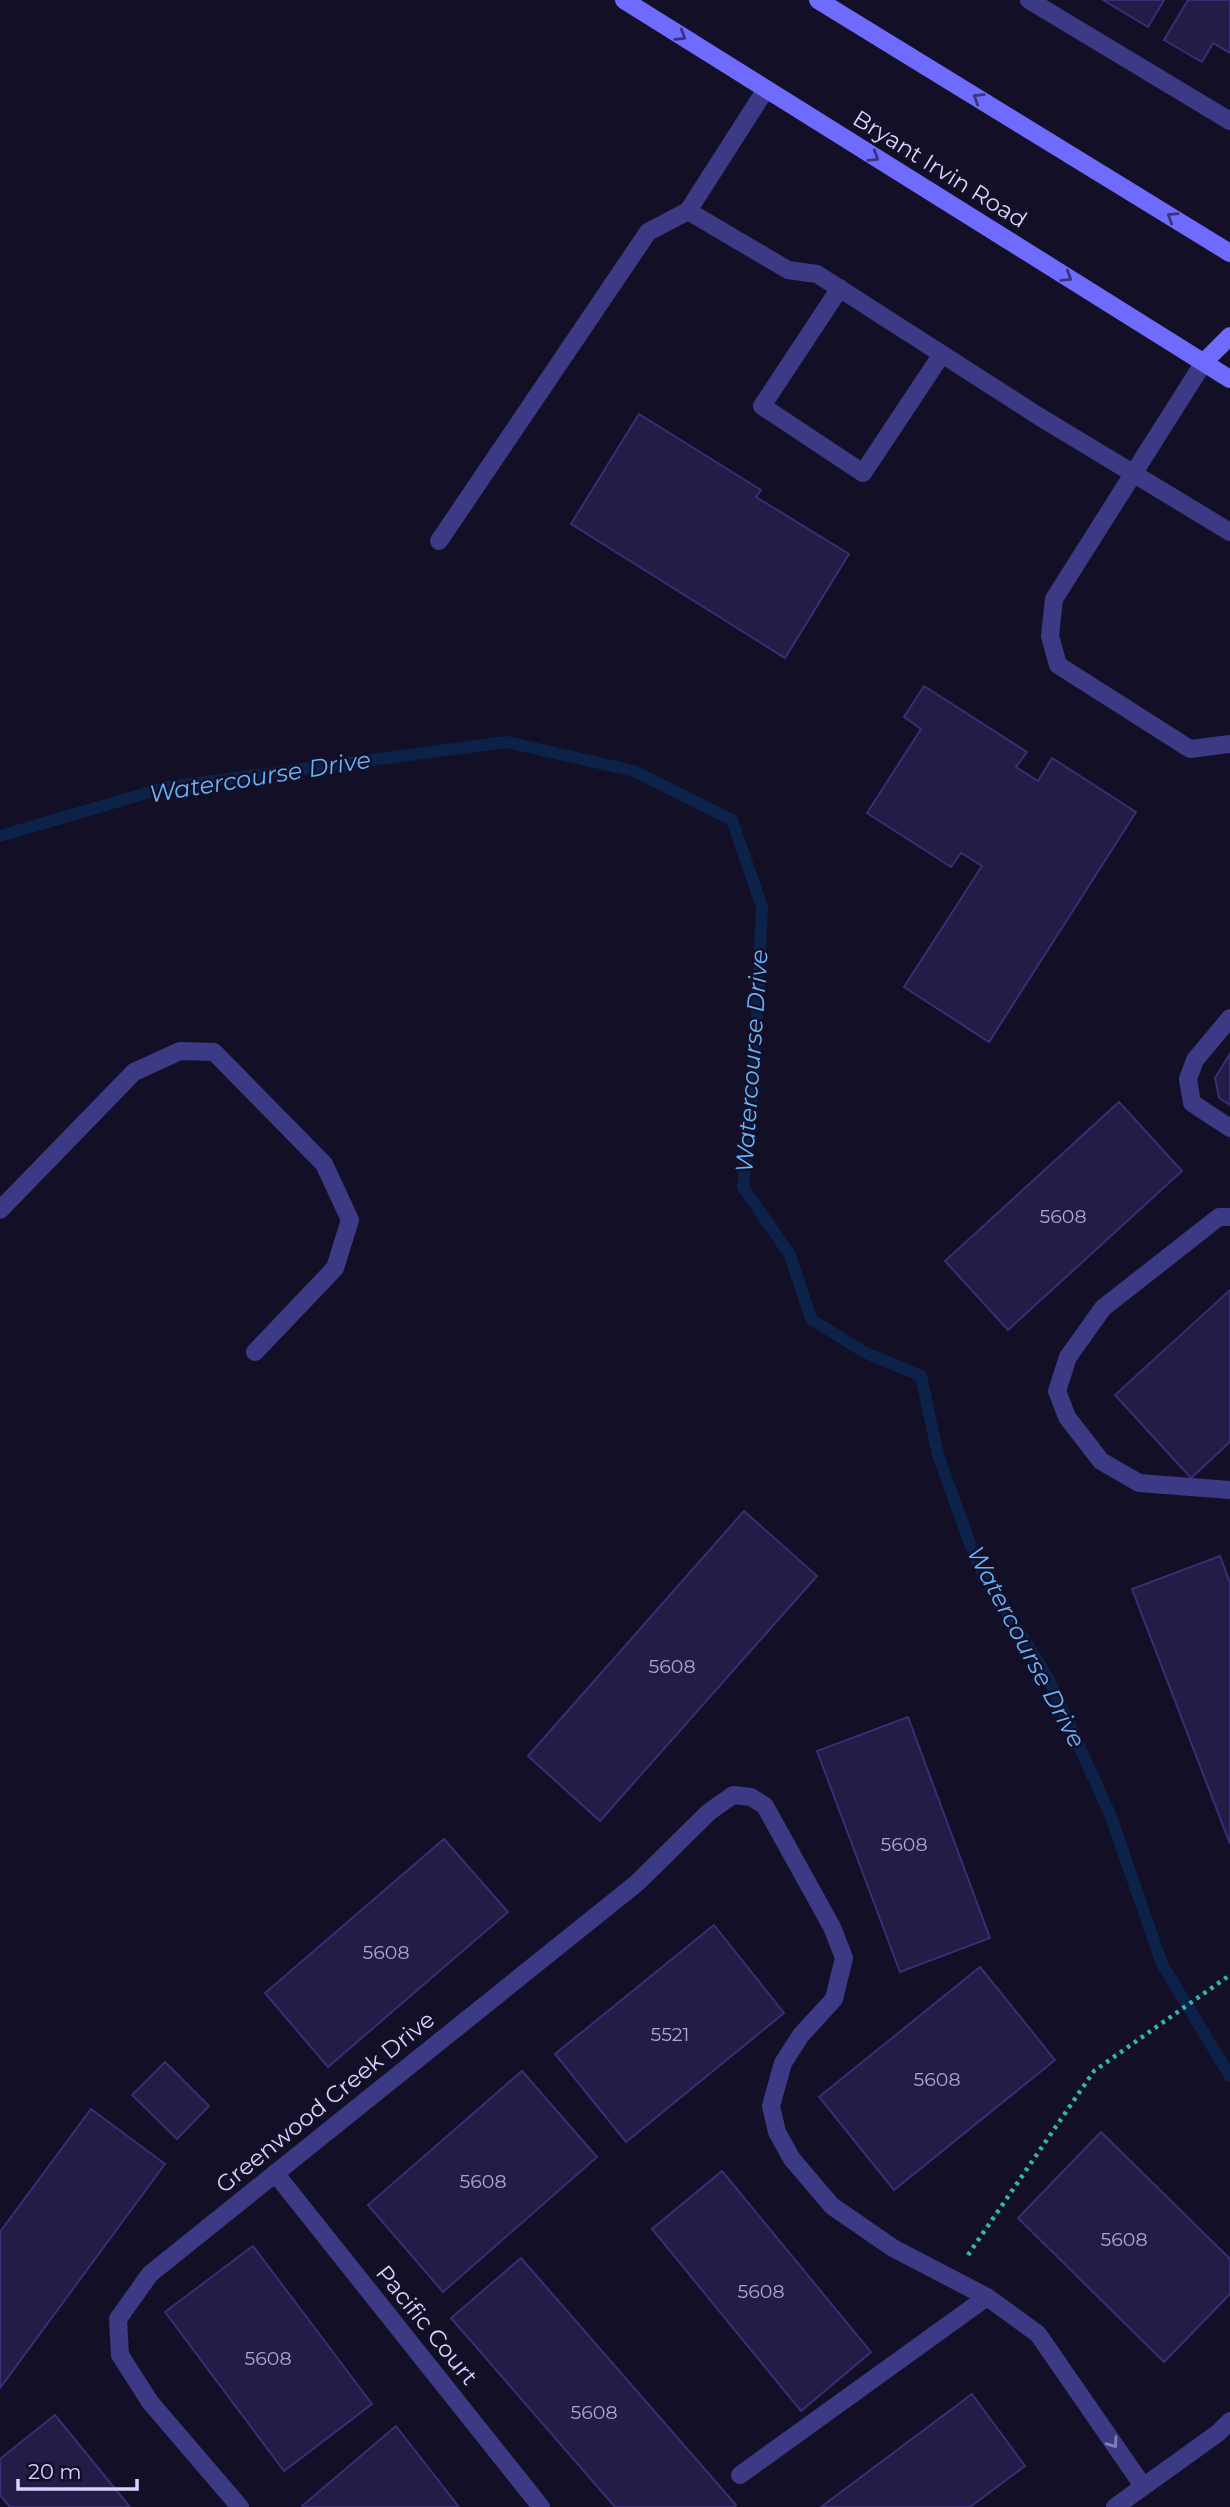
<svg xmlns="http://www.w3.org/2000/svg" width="1230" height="2507" font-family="Montserrat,sans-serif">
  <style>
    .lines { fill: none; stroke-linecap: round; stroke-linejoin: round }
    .stream { stroke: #0c2248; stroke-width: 12 }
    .building { fill: #241b47; stroke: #3b2d73; stroke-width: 2 }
    .path { stroke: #2fb8b0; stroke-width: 4.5; stroke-dasharray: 3.5 5; stroke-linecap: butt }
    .service { stroke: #3d3a85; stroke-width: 18 }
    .minor { stroke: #3d3a85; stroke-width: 18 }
    .tertiary { stroke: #3d3a85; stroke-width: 18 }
    .secondary { stroke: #6f6bff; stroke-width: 18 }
    .oneway { stroke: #38347d }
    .oneway2 { stroke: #837fbc }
    .labels { text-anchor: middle; stroke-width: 5; stroke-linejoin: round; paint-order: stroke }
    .number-label { font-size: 19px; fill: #aca6d1 }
    .street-label { font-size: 23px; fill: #d9d4ff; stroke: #130f26 }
    .water-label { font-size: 24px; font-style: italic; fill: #62b6ff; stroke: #130f26 }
  </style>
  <rect width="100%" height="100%" fill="#130f26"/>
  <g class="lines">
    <path class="stream" d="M0,836L167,787L507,742L634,771L732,820L762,907L754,1081L743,1187L790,1255L811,1319L864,1352L921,1376L938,1455L977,1563L1049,1680L1110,1814L1162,1964L1230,2076"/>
  </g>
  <path class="building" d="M1103,0H1164L1148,27Z
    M1188,0H1230V53L1213,43L1202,62L1164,40Z
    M639,414L761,490L756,497L849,554L785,658L571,524Z
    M924,686L1027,752L1016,767L1038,781L1052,758L1136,812L989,1042L904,987L982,866L961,853L951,867L867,813L921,729L904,717Z
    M1230,1054V1105L1219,1098L1215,1078Z
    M1119,1102L1182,1171L1008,1330L945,1261Z
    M1230,1290V1442L1191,1478L1115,1395Z
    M744,1511L817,1576L600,1821L528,1756Z
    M1220,1556L1230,1583V1844L1132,1589Z
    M908,1717L990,1938L900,1972L817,1751Z
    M444,1839L508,1912L328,2067L265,1993Z
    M714,1925L784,2013L626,2142L555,2054Z
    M980,1967L1055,2060L894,2190L819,2097Z
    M165,2062L209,2106L177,2139L132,2095Z
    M522,2071L597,2157L443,2292L368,2205Z
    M91,2109L165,2164L0,2388V2232Z
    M1101,2132L1230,2259V2294L1164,2362L1018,2218Z
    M722,2171L871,2352L801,2411L652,2229Z
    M253,2246L372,2404L284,2471L165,2312Z
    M521,2258L736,2505L734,2507H615L451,2318Z
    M972,2394L1025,2466L970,2507H821Z
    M55,2415L130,2507H10L0,2495V2459Z
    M396,2426L459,2507H303L302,2506Z"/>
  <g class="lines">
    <path class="path" d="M968,2255L1094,2071L1230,1975"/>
    <path class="service" d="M1029,0L1230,121
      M688,211L788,270L817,274L1040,417L1230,532
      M840,288L762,406L863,473L942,354
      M1204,362L1054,599L1050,636L1058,665L1190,749L1230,744
      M439,541L648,232L688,211L766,89
      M1230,1018L1195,1060L1188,1079L1192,1103L1230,1128
      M1230,1217H1219L1103,1308L1068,1357L1057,1391L1067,1417L1101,1461L1139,1483L1230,1490
      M275,2173L541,2507
      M740,2475L987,2297
      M240,2507L150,2402L120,2355L118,2319L150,2274L637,1883L709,1812L733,1795L751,1797L765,1806L832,1927L844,1958L834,1999L801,2035L783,2063L771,2106L777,2132L792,2159L832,2206L893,2248L987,2297L1038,2334L1143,2486"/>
    <path class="minor" d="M0,1210L134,1072L180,1051L214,1052L324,1164L350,1220L335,1268L255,1352"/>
    <path class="tertiary" d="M1115,2507L1218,2433L1230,2421"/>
    <path class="secondary" d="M624,0L1230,379
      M818,0L1230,253
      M1204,362L1230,336"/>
  </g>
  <defs><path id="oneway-chevron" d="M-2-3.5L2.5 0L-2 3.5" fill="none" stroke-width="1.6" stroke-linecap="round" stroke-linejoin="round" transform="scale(1.75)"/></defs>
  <g class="oneway">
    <use href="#oneway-chevron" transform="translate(681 36) rotate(32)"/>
    <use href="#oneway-chevron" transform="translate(978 98) rotate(-148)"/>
    <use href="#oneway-chevron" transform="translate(874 157) rotate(32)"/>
    <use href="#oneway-chevron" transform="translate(1172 217) rotate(-148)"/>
    <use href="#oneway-chevron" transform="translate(1067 277) rotate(32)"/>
  </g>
  <use class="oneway2" href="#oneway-chevron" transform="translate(1113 2443) rotate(55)"/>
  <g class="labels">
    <g class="number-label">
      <text x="1063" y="1223">5608</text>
      <text x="672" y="1673">5608</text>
      <text x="904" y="1851">5608</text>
      <text x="386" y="1959">5608</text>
      <text x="670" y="2041">5521</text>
      <text x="937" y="2086">5608</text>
      <text x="483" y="2188">5608</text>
      <text x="1124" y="2246">5608</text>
      <text x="761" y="2298">5608</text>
      <text x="268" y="2365">5608</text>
      <text x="594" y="2419">5608</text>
    </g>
    <g class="street-label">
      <text transform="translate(940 169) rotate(32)" y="8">Bryant Irvin Road</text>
      <text transform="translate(325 2102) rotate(-39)" y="8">Greenwood Creek Drive</text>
      <text transform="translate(427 2325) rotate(51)" y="8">Pacific Court</text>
    </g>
    <g class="water-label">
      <text transform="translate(260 777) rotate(-9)" y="8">Watercourse Drive</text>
      <text transform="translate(752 1061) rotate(-86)" y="8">Watercourse Drive</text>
      <text transform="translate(1026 1647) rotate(62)" y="8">Watercourse Drive</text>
    </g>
  </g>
  <path d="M18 2479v10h119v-10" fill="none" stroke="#d9d4ff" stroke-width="3.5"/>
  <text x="28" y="2479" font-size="21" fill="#d9d4ff" stroke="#130f26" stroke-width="5" paint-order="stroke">20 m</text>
</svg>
